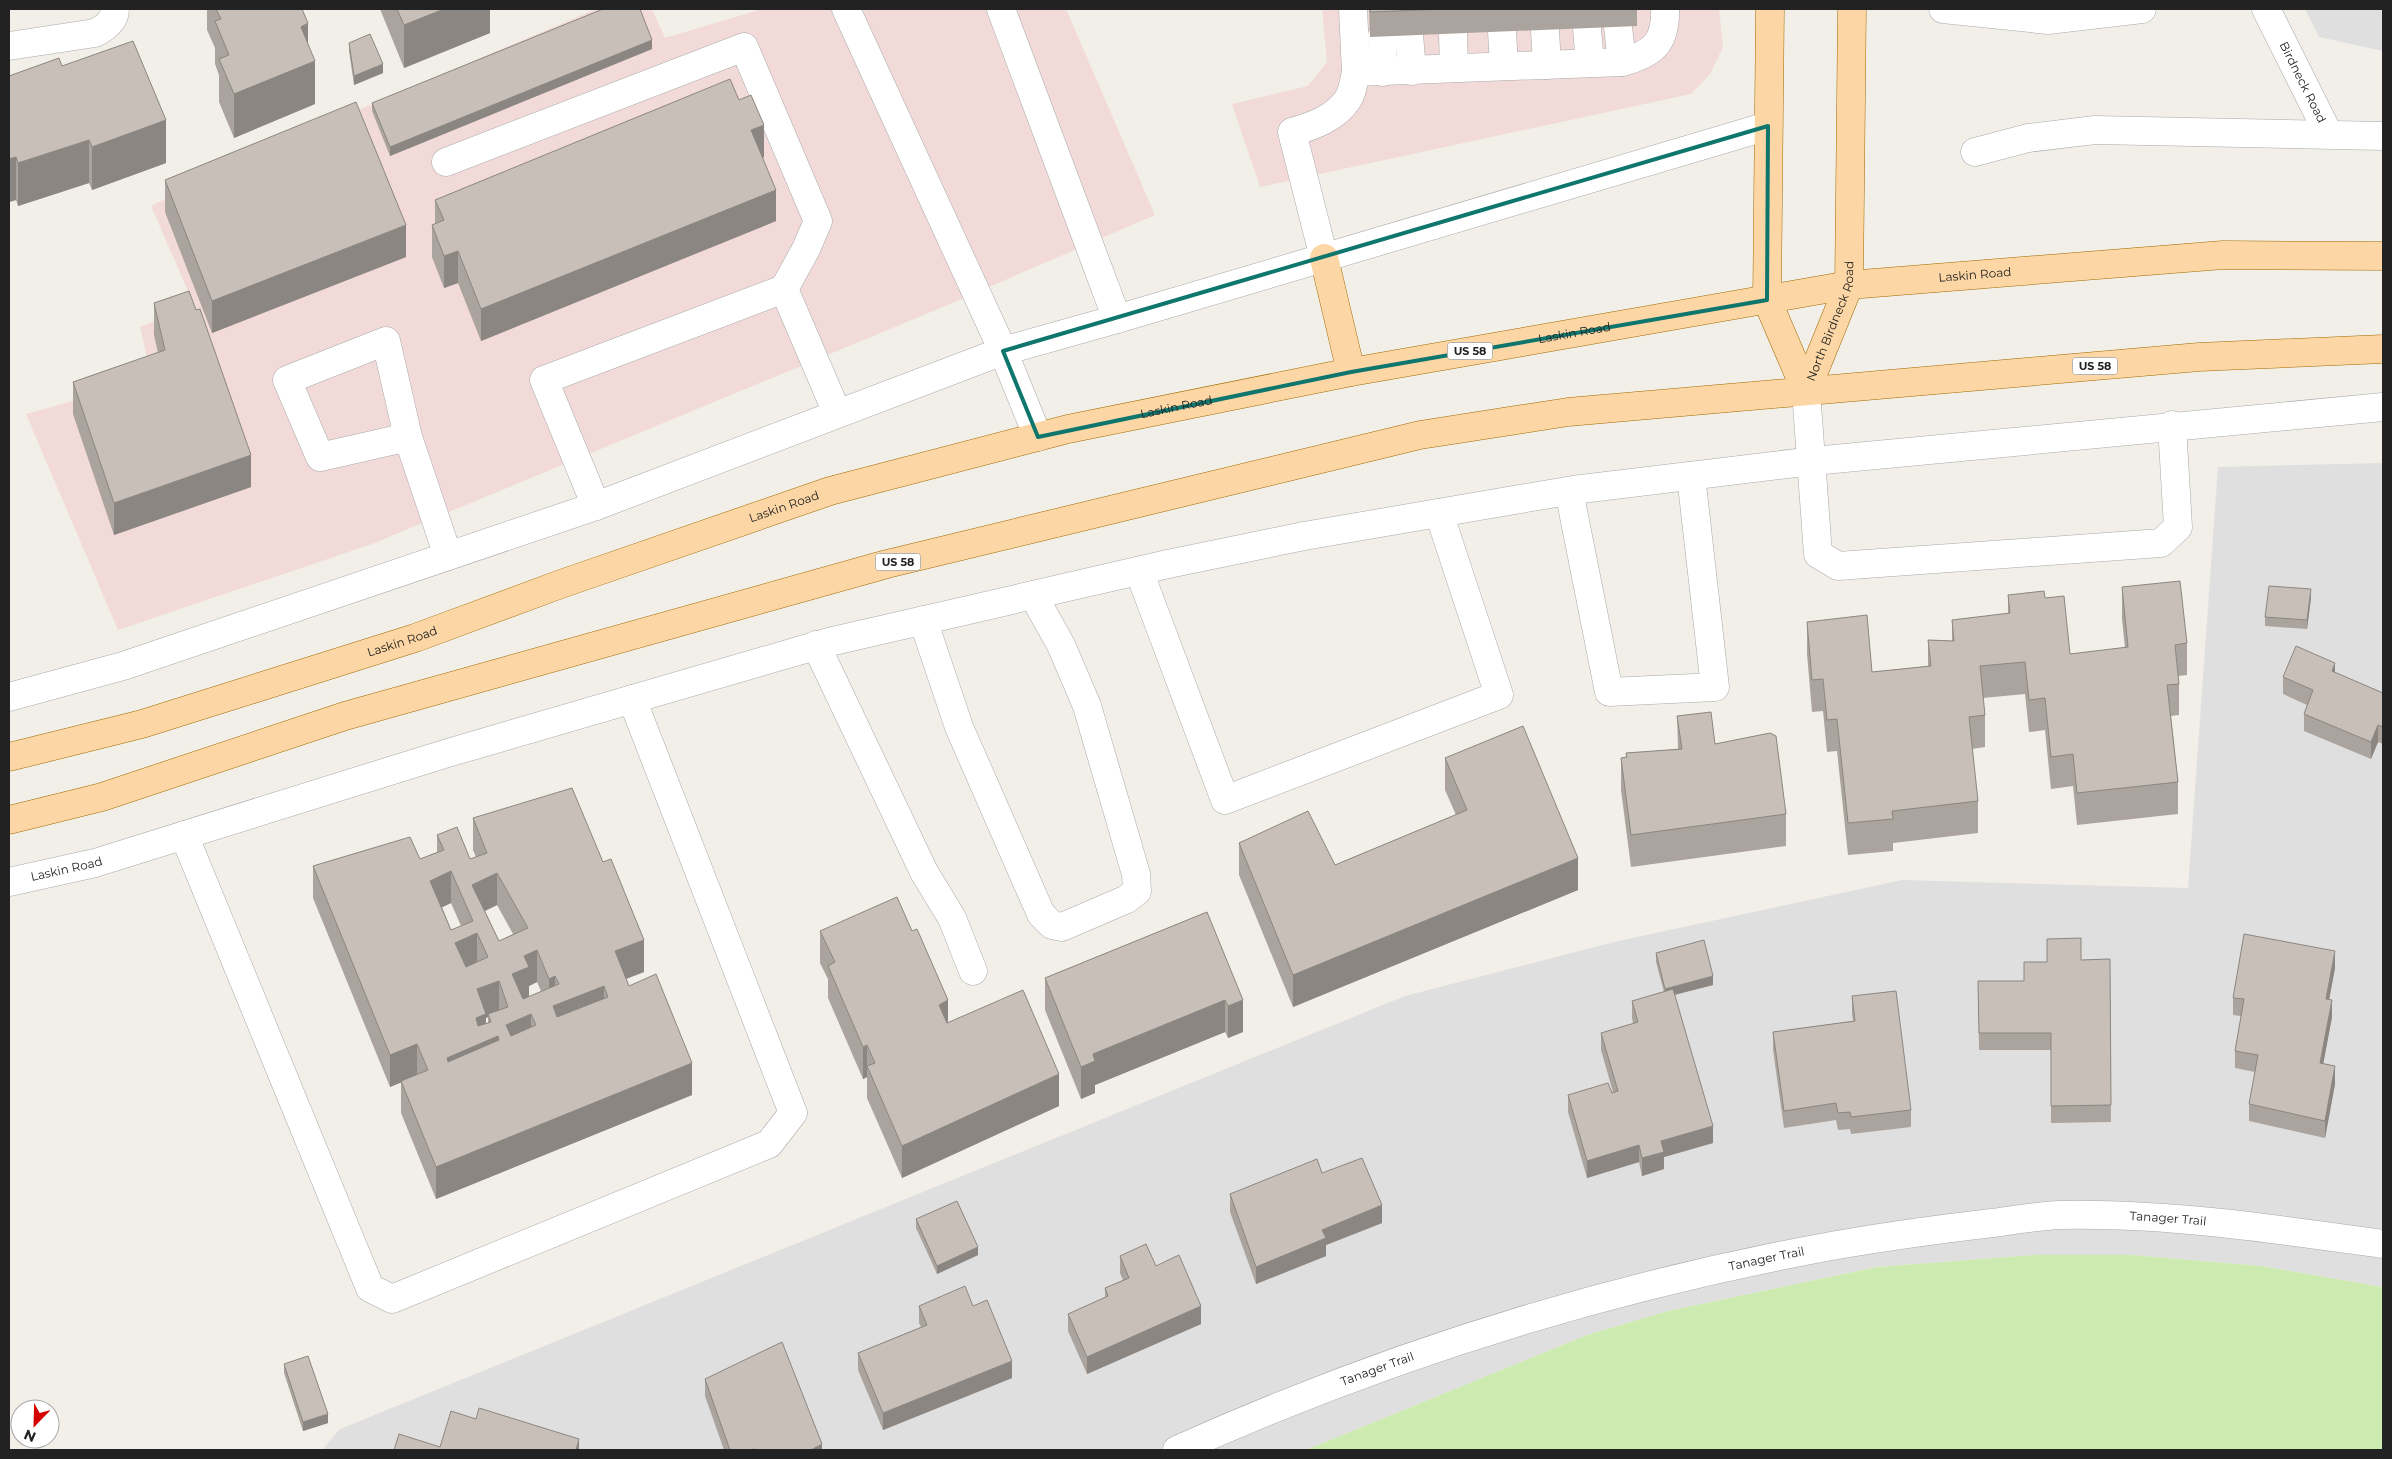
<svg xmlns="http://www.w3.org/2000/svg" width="2392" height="1459" font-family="Montserrat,sans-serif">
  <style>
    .residential { fill: #e0dfdf }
    .commercial { fill: #f2dad9 }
    .grass { fill: #cdebb0 }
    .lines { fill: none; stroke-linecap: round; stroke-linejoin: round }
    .minor-casing { stroke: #a9a9a9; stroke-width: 29 }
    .major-casing { stroke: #a06b00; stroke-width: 29 }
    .minor { stroke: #fff; stroke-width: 28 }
    .major { stroke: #fcd6a4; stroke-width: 28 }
    .wall { fill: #aba49e; fill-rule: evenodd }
    .shaded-wall { fill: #8b8681 }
    .building { fill: #c7bfb8; stroke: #8b8681; fill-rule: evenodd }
    .marked { fill: none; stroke: #0f766e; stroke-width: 4; stroke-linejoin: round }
    .labels { text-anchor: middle; stroke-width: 4; stroke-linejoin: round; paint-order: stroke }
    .shield { fill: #fff; stroke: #646464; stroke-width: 1 }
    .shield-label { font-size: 11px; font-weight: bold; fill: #222 }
    .street-label { font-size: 12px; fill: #222; stroke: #fff }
  </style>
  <rect width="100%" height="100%" fill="#f2efe9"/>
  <path class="residential" d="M2305,9H2383V51L2319,37Z
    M2383,463V1287L2261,1266L2132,1255H2034L1876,1267L1668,1311L1587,1335L1306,1450H322L340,1429L1405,996L1614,942L1902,880L2188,888L2218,467Z"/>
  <path class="commercial" d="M596,9H652L665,38L762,9H1066L1155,215L943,307L372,544L118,630L26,414L152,379L140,327L194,305L151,206L264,150Z
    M1322,9H1719L1723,47L1710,74L1691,94L1260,187L1232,104L1308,86L1327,62Z"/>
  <path class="grass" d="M2034,1255H2132L2261,1266L2383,1287V1450H1306L1587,1335L1668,1311L1877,1267Z"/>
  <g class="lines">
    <defs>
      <g id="minor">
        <path d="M846,9L1003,351L1038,437"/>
        <path d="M1001,9L1117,319"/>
        <path d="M1353,9L1356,72"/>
        <path d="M1943,9L2048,20L2142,9"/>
        <path id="s1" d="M2266,9L2328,133"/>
        <path d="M1618,27L1622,62"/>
        <path d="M1587,29L1590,63"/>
        <path d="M1545,30L1547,65"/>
        <path d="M1502,31L1504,66"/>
        <path d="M1453,34L1454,68"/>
        <path d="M1409,35L1412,71"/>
        <path d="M1382,36L1383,72"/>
        <path d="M9,46L95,33C105,28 115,21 115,9"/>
        <path d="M1975,152L2028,138L2095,130L2383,136"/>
        <path d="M446,162L744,47L818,221L806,249L784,289"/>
        <path d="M1324,258L1292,132C1313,126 1336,118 1348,99C1353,92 1354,80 1356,72L1622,62C1653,54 1666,43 1665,9"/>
        <path d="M1806,391L1818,554L1838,566L2161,543L2178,527L2172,425"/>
        <path d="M408,437L320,457L287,380L386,341L408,437L448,556"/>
        <path d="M1569,491L1609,692L1715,687L1691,476"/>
        <path d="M596,506L544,380L784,289L837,413"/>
        <path d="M1139,571L1225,800L1499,695L1439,513"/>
        <path d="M923,620L959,727L1041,914L1052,925L1062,927L1127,899L1137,891L1136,874L1087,706L1061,645L1033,595"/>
        <path d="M816,645L924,872L952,918L973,971"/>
        <path d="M9,697L123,666L596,506L1003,351L1117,319L1768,126"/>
        <path d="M184,835L370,1288L392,1299L769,1144L793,1113L632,699"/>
        <path id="s2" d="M9,882L95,863L451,752L829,642L1168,564L1304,536L1573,490L1813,461L2383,407"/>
        <path id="s3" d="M1177,1450C1388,1355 1610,1286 1837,1245C1889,1236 1940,1229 1992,1223C2014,1220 2038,1216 2060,1215C2169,1213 2276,1229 2383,1244"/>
      </g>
      <g id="major">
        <path d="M1770,9L1767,300L1806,391"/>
        <path d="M1324,258L1351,372"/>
        <path id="s4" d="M1806,391L1849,285L1852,9"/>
        <path id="s5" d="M9,757L142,724L415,638L561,584L830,491L1068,429L1351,372L1849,285L2223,255L2383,256"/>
        <path d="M9,820L102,797L345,716L887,564L1420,435L1568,412L2199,357L2383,349"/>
      </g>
    </defs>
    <use href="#minor" class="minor-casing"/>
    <use href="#major" class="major-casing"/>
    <use href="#minor" class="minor"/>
    <use href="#major" class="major"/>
  </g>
  <path class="wall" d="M207,9H302L308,43L315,104L234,138L219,102V75L215,64V48L207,30Z
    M380,9H490V33L404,68Z
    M1369,9H1637V26L1370,37Z
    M349,43L383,73L354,85L349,51Z
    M652,49L390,156L372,111V103Z
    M62,66L166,163L92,190L89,183L18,206L16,200L9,202V76Z
    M764,157L763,158L776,221L481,341L458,283L444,288L432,257V225L435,224V200Z
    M165,180L406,257L212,333L165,212Z
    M154,303L196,310L251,487L114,535L73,414V382L158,353L154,335Z
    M2122,587L2187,643V675L2178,676L2179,684V715L2171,716L2178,782V814L2077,825L2073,786L2051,789L2045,730L2029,732L2025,694L1983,698L1985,715V747L1972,749L1978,801V833L1893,843V851L1848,855L1837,751L1827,752L1823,711L1812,712L1807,654V622L1872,672L1928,666V640L1952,641V620L2008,614V595L2045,598L2070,654L2125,648L2122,619Z
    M2311,598L2307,629L2265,626V617Z
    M2335,673L2383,693V744L2378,742L2371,759L2304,731V714L2307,705L2283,694V677Z
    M1677,716L1715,744L1786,814V846L1631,867L1621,790V758L1626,757V753L1678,749Z
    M1445,758L1578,890L1293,1007L1239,875V843L1335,865L1456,815L1445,790Z
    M473,818L644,972L626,979L629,986L692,1095L436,1199L401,1113V1082L390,1087L313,898V866L420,859L437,852V835L470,859L476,857L473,850ZM451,903L461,926L451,930L442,907ZM497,905L513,934L499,941L485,911ZM537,982L541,991L529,997V986ZM488,1017V1023H486V1018Z
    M1207,912L1243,1032L1228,1038L1225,1032L1095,1085V1093L1081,1099L1045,1010V978Z
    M820,931L948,1022L1059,1106L902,1178L867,1098V1077L863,1079L828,998V979L820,963Z
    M1656,953L1713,985L1675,995L1713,1143L1664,1157V1169L1642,1176L1639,1162L1587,1178L1568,1112V1095L1613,1092L1601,1050V1033L1633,1024L1632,1018V1001L1664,992L1656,962Z
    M2110,959L2111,1122L2051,1123V1050H1979L1978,981H2024L2047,962L2081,960Z
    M2335,968L2329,1000L2332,1017L2323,1064L2335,1084L2325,1138L2249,1121V1104L2255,1072L2235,1068V1051L2241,1016L2233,1015V998Z
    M1852,996L1911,1110V1127L1851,1134L1850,1129L1838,1130L1836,1120L1784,1128L1773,1050V1032L1853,1021L1852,1014Z
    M1322,1173L1382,1223L1326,1245V1256L1256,1284L1230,1212V1194Z
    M916,1219L978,1255L937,1274L916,1228Z
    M1120,1256L1156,1266L1201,1324L1087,1374L1068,1331V1314L1105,1298V1288L1123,1280L1120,1273Z
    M919,1306H973L1012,1378L883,1430L858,1370V1353L921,1327L919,1323Z
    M284,1364L328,1423L303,1431L284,1373Z
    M705,1379L822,1450H724L705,1396Z"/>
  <path class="shaded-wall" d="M295,9H302V26L308,23V64L315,61V104L234,138V94Z
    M444,9H490V33L404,68V25Z
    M652,40V49L390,156V147Z
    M383,64V73L354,85V76Z
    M166,120V163L92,190V147Z
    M764,125V157L751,162V130Z
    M89,140V183L18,206V163Z
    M16,157V200L9,202V159Z
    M776,190V221L481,341V309Z
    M406,225V257L212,333V301Z
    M458,251V283L444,288V256Z
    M251,455V487L114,535V503Z
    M2311,589V598L2307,629V620Z
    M2335,663V680L2332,671Z
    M2378,725V742L2371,759V742Z
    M1578,858V890L1293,1007V975Z
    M451,871V903L430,913V881Z
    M497,873V905L472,917V885Z
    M477,933V965L455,975V943Z
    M644,940V972L615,983V951Z
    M537,950V982L529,986V999L512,1006V974L524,956Z
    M2335,951V968L2326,1016V999Z
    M555,976V1005L604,986V1018L553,1038L549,1011V979Z
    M1713,976V985L1665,997V989Z
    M499,981V1013L488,1014V1017L486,1018V1041L498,1036V1068L447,1090V1058L476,1018L477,989Z
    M948,1000V1032L939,1005Z
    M1225,1000V1032L1095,1085V1093L1081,1099V1067L1093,1054Z
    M1243,1000V1032L1228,1038V1006Z
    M2332,1000V1017L2320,1081V1063Z
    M531,1014V1046L506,1057V1025Z
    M417,1044V1076L390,1087V1055Z
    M867,1045V1077L863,1079V1047Z
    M692,1063V1095L436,1199V1167Z
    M2335,1066V1084L2325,1138V1121Z
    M1059,1074V1106L902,1178V1146Z
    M1713,1126V1143L1664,1157V1169L1642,1176V1158L1661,1141Z
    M1639,1145V1162L1587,1178V1161Z
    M1382,1205V1223L1326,1245V1256L1256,1284V1267L1322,1230Z
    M978,1247V1255L937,1274V1266Z
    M1201,1306V1324L1087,1374V1357Z
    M1012,1361V1378L883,1430V1413Z
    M328,1414V1423L303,1431V1422Z
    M579,1439V1450H576Z
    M822,1444V1450H811Z"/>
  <path class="building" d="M216,9H302L308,23L301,27L315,61L234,94L219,59L229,55L215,21L221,19Z
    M397,9H444L404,25Z
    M603,9H640L652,40L390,147L372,103Z
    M1370,9H1445L1370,12Z
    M370,34L383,64L354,76L349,43Z
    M133,41L166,120L92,147L89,140L18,163L16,157L9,159V76L59,58L62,66Z
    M730,79L739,100L751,95L764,125L751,130L776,190L481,309L458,251L444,256L432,225L444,220L435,200Z
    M356,102L406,225L212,301L165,180Z
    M189,291L196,310L200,309L251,455L114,503L73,382L165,350L154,303Z
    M2180,581L2187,643L2175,645L2179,684L2167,685L2178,782L2077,793L2073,754L2051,757L2045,698L2029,700L2025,662L1980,666L1985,715L1969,717L1978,801L1892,811L1893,819L1848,823L1837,719L1827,720L1823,679L1812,680L1807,622L1867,615L1872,672L1931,666L1928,640L1954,641L1952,620L2010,613L2008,595L2044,591L2045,598L2064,596L2070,654L2128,647L2122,587Z
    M2269,586L2311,589L2307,620L2265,617Z
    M2296,646L2335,663L2332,671L2383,693V727L2378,725L2371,742L2304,714L2313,690L2283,677Z
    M1711,712L1715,744L1770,733L1776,736L1786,814L1631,835L1621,758L1627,757L1626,753L1682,749L1677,716Z
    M1523,726L1578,858L1293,975L1239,843L1308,811L1335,865L1467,810L1445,758Z
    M572,788L603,862L611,859L644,940L615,951L629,986L656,974L692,1063L436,1167L401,1081L428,1070L417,1044L390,1055L313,866L410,837L420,859L444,850L437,835L457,827L470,859L487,853L473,818ZM451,871L473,921L451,930L430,881ZM497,873L528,928L499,941L472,885ZM477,933L488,957L466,967L455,943ZM537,950L549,979L555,976L559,984L523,999L512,974L529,967L524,956ZM499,981L508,1007L488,1014L491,1022L478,1026L476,1018L486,1014L477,989ZM604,986L608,997L557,1017L553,1006ZM531,1014L536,1025L511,1036L506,1025ZM498,1036L499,1040L448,1062L447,1058Z
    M897,897L912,931L917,929L948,1000L939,1005L947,1023L1023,990L1059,1074L902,1146L867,1066L875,1063L867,1045L863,1047L828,966L835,962L820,931Z
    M1207,912L1243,1000L1228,1006L1225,1000L1093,1054L1095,1061L1081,1067L1045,978Z
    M2244,934L2335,951L2326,999L2332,1000L2320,1063L2335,1066L2325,1121L2249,1104L2258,1055L2235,1051L2244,999L2233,998Z
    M2081,938V960L2110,959L2111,1105L2051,1106V1033H1979L1978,981H2024V962H2047V939Z
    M1704,940L1713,976L1665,989L1656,953Z
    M1673,989L1713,1126L1661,1141L1664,1152L1642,1158L1639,1145L1587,1161L1568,1095L1608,1083L1612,1093L1618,1091L1601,1033L1638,1022L1632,1001Z
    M1896,991L1911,1110L1851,1117L1850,1112L1838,1113L1836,1103L1784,1111L1773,1032L1855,1021L1852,996Z
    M1362,1158L1382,1205L1322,1230L1326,1238L1256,1267L1230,1194L1317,1159L1322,1173Z
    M957,1201L978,1247L937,1266L916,1219Z
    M1146,1244L1156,1266L1179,1255L1201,1306L1087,1357L1068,1314L1108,1296L1105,1288L1129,1278L1120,1256Z
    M965,1286L973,1306L987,1300L1012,1361L883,1413L858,1353L927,1325L919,1306Z
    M782,1342L822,1444L811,1450H755L754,1449L750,1450H730L705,1379Z
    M308,1356L328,1414L303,1422L284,1364Z
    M479,1408L579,1439L576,1450H394L399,1434L440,1447L451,1411L476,1419Z"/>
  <path class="marked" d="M1768,126L1767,300L1351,372L1038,437L1003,351Z"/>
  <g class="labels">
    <g class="shield">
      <rect x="1447.5" y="342.5" width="45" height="17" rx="4"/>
      <rect x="2072.5" y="357.5" width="45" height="17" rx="4"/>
      <rect x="875.5" y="553.5" width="45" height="17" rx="4"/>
    </g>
    <g class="shield-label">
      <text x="1470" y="355">US 58</text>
      <text x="2095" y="370">US 58</text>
      <text x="898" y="566">US 58</text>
    </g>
    <g class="street-label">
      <text dy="4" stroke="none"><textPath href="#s1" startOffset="82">Birdneck Road</textPath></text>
      <text dy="4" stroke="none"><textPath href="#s5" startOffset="2030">Laskin Road</textPath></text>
      <text dy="4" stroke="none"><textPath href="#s4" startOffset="75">North Birdneck Road</textPath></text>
      <text dy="4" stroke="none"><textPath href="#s5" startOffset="1625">Laskin Road</textPath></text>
      <text dy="4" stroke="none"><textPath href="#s5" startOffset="1220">Laskin Road</textPath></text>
      <text dy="4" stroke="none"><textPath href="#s5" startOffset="815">Laskin Road</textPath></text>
      <text dy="4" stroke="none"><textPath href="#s5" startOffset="410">Laskin Road</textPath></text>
      <text dy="4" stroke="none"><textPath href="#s2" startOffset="59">Laskin Road</textPath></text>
      <text dy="4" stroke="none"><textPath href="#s3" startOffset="1026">Tanager Trail</textPath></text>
      <text dy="4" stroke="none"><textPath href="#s3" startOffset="621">Tanager Trail</textPath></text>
      <text dy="4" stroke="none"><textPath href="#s3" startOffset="216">Tanager Trail</textPath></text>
    </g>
  </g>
  <rect width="2392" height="1459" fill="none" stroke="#222222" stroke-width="20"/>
  <g transform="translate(35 1424) rotate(203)"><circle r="24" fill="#ffffff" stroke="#a7a7a7"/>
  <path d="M0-4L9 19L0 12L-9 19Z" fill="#d40000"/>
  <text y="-8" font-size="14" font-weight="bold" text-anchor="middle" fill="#222222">N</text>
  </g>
</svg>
